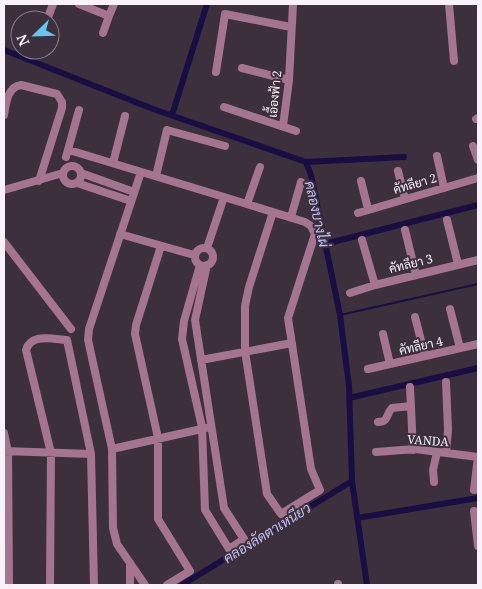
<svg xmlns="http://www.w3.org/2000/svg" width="482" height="589" font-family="'Noto Serif',Sarabun,serif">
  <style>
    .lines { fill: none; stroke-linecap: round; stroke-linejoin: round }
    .stream { stroke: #1a0d43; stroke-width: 2 }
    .canal { stroke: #1a0d43; stroke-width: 6 }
    .minor { stroke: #a5748f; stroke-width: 8 }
    .labels { text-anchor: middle; stroke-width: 4; stroke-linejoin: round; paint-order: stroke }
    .street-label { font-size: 12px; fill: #faf2fa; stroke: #3c303c }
    .water-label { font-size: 14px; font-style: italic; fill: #c1bef4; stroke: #3c303c }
  </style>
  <rect width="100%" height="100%" fill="#3c303c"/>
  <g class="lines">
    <path class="stream" d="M340,315L478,284"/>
    <path class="canal" d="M4,50L153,109L306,162L311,175L340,315L349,386L352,481L367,585
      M172,115L207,4
      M306,162L404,157
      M325,244L478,205
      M349,398L478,368
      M357,518L478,498
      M182,585L352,481"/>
    <path class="minor" d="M79,4L109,16L114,4
      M449,4L454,61
      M47,20L53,4
      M103,33L109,16
      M242,68L289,80
      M216,72L225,14L291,27
      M224,107L296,131
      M4,115C6,104 7,87 21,85L57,94L62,102V108L39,181
      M476,119L478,118
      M283,126L289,80L293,4
      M473,146L478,160
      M69,150L224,197L305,222L311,226L315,234L288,318L311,469L320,490L281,514L267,494L245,351V306L249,287L273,212
      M437,156L444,188
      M66,157L79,110
      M113,163L125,116
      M63 175a9 9 0 1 1 18 0a9 9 0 1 1-18 0Z
      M398,171L405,199
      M141,172L89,329L88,340L112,449L113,528L117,544L145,585
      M81,173L134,192
      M156,176L167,130L225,146
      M361,181L368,209
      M77,183L131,201
      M4,190L63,173
      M247,204L260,167
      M358,213L478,178
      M291,217L301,182
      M447,220L458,264
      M405,230L416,275
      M120,234L194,255
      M362,240L375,285
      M4,242L71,329
      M161,246L136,325L135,334L158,438V519L190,571L167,585
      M195 257a9 9 0 1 1 18 0a9 9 0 1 1-18 0Z
      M207,248L224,197
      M200,265L184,321L182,339L202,427L205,510L229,549L244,539L224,508L195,320L207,265
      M350,293L375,285L478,260
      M450,309L460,348
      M415,317L425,356
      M383,334L390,364
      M201,360L292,343
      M368,369L478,344
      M446,382L448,430L446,453
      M410,387L413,450
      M378,422C389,422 386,414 392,408L411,406
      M4,433L8,452L9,585
      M112,449L206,428
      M4,451L91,454
      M376,452L415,449L478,457
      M434,482L433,470L437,452
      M474,490L478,457
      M474,511L478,546
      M338,584V585
      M50,585L51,453L26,350C31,333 52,339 67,340L91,454L94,585
      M130,585V563"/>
  </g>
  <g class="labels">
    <g class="street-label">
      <text transform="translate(275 94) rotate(-84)" y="4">เอื้องฟ้า 2</text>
      <text transform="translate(415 184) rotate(-16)" y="4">คัทลียา 2</text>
      <text transform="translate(411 264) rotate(-14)" y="4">คัทลียา 3</text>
      <text transform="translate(421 346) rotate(-13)" y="4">คัทลียา 4</text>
      <text transform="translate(428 441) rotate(4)" y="4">VANDA</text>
    </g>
    <g class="water-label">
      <text transform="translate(317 214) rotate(77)" y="5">คลองบางไผ่</text>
      <text transform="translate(267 533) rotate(-32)" y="5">คลองลัดตาเหนียว</text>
    </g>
  </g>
  <rect width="482" height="589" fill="none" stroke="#faf2fa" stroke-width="10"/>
  <g transform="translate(35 35) rotate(247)"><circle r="24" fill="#3c303c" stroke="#887e88"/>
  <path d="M0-4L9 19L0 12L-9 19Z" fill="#64c5ee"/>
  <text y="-8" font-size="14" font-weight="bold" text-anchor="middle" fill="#faf2fa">N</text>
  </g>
</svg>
